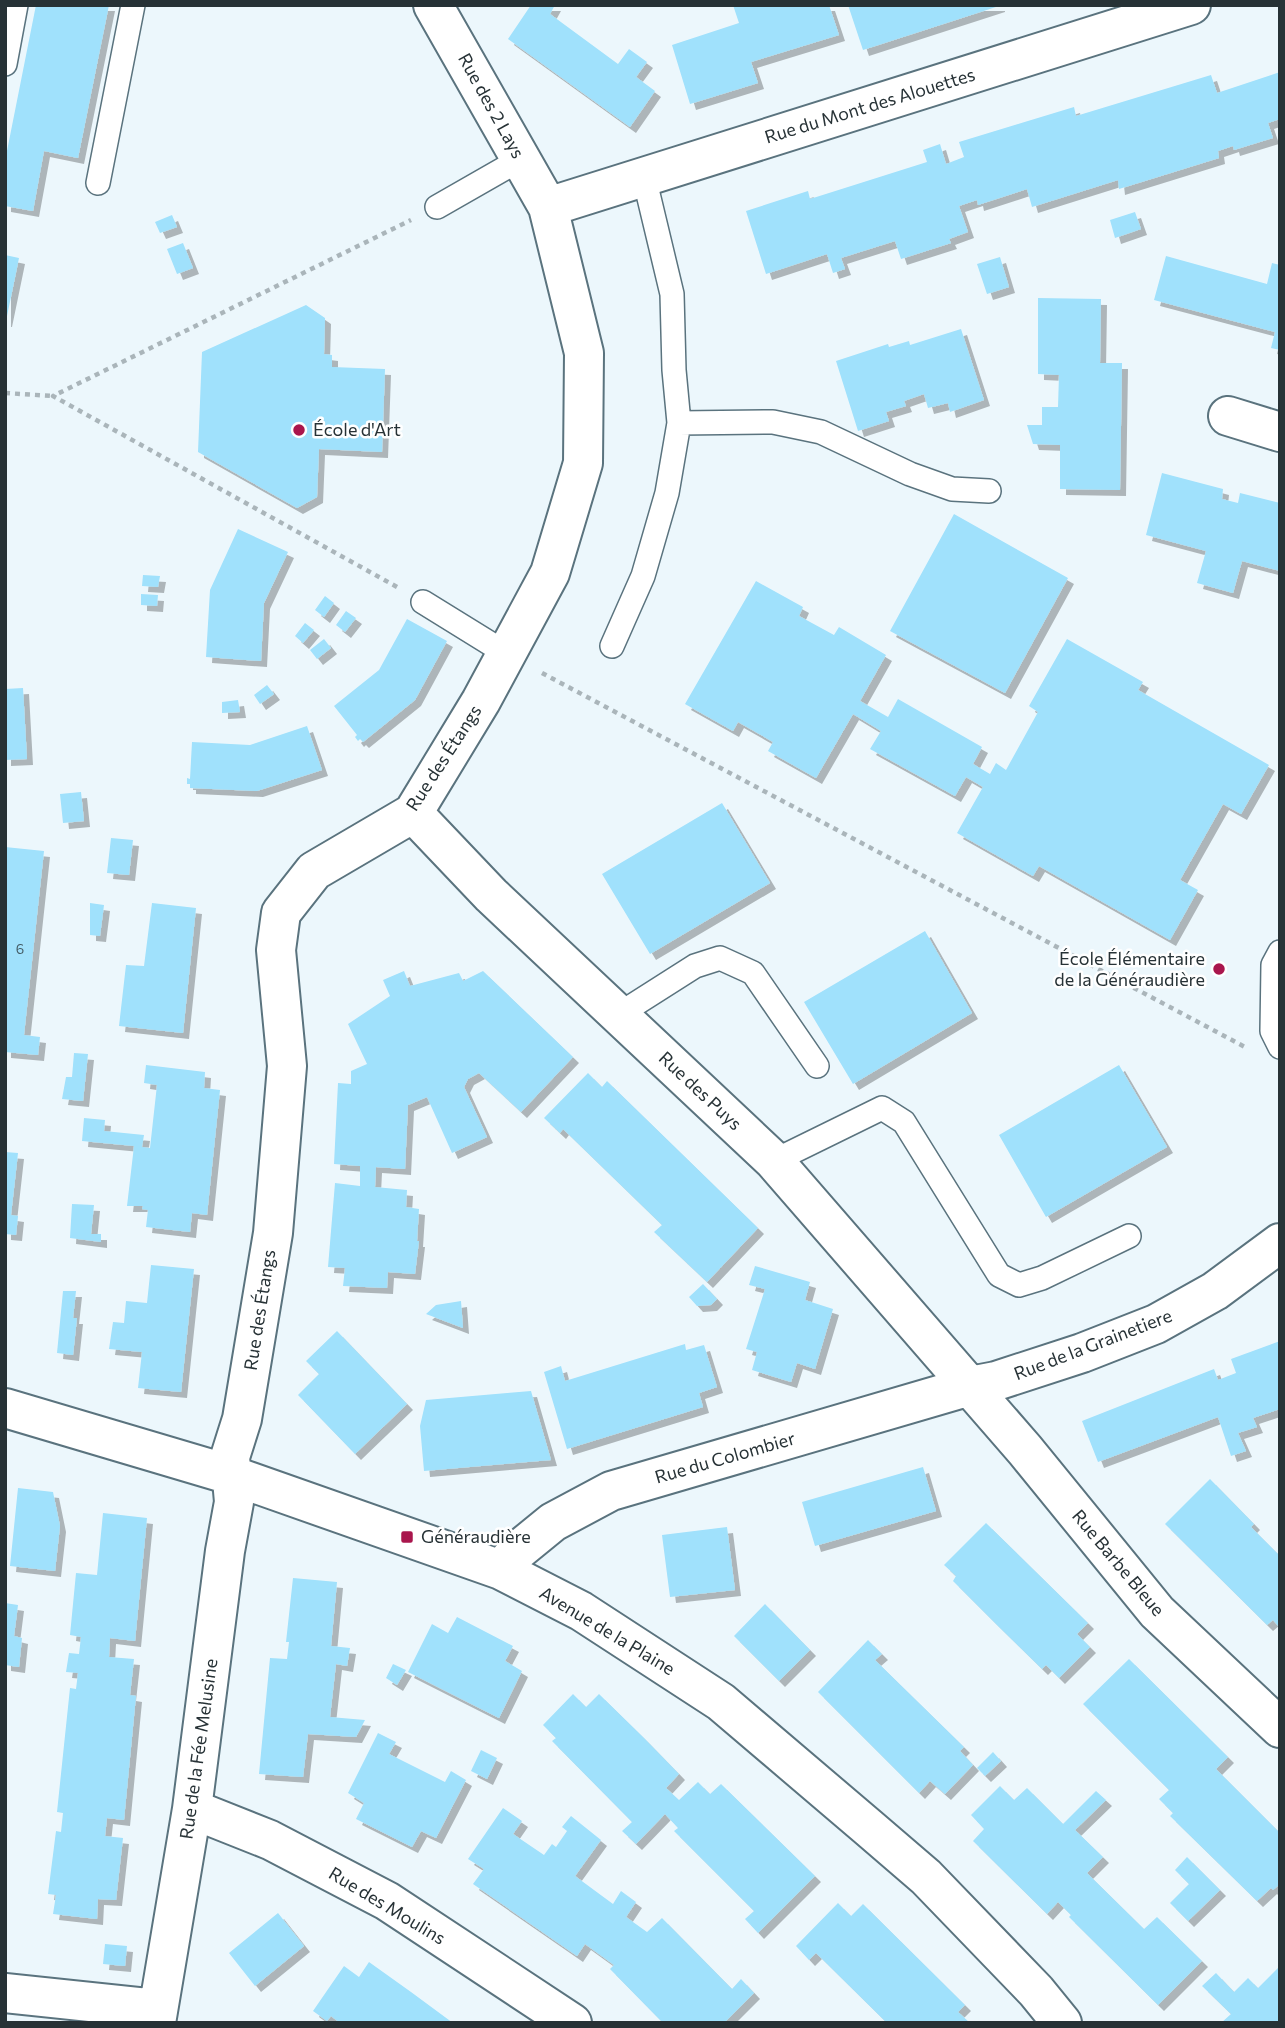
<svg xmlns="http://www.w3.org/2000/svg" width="1285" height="2028" font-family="Commissioner,sans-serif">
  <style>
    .building { fill: #a0e1fc; filter: url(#shadow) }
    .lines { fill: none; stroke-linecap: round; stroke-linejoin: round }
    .service-casing { stroke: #5a737e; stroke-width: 26 }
    .minor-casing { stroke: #5a737e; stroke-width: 42 }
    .path { stroke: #aab5ba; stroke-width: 4.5; stroke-dasharray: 5 5; stroke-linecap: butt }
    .service { stroke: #fff; stroke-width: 23 }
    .minor { stroke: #fff; stroke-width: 38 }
    .poi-dot { fill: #a9164d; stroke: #fff; stroke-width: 2.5 }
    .labels { text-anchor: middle; stroke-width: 5; stroke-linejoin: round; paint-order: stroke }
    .number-label { font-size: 14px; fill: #455e68 }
    .street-label { font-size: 18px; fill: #273236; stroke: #fff }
    .poi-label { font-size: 18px; fill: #273236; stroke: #fff; text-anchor: start }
  </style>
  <defs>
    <filter id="shadow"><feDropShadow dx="6" dy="6" stdDeviation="0" flood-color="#0004"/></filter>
  </defs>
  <rect width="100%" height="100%" fill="#ecf7fc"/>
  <path class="building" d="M36,5H109L78,158L44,151L33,211L5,206V161Z
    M531,5H555L550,14L618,64L629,49L647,62L636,77L655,91L630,127L508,39Z
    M733,5H829L839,35L751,62L758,83L690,104L672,45L739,23Z
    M848,5H999V6L863,50Z
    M1280,72V119L1268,123L1273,138L1234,150L1233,146L1218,151L1219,158L1119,189L1118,180L1032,207L1027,189L978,205L977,200L959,206L968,232L949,239L951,243L901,259L895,241L841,258L845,269L833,273L827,254L766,274L746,211L808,191L810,199L927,162L923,150L940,144L946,164L964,157L959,142L1074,107L1076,116L1211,75L1217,93Z
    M1135,212L1141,229L1115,238L1110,220Z
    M172,215L177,227L160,233L155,222Z
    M183,243L193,268L177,274L167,249Z
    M5,255L19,258L6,321H5Z
    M1166,256L1267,284L1272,263L1280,265V350L1271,348L1275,332L1154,300Z
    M1000,257L1009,287L987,294L977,264Z
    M1038,298L1101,299L1100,363H1122L1120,490L1060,489V445L1033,444L1027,425H1042V407H1058L1059,375L1038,374Z
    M306,305L325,318L324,354L332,355V367L385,369L382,452L319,449L317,497L297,508L198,452L202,352Z
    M961,329L984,400L950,412L948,403L928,408L924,394L904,401L906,406L886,412L889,421L858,431L836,361L888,344L889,347L909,341L910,345Z
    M1162,473L1223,489L1222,499L1238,503L1240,493L1280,503V571L1242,561L1233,593L1197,583L1206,551L1146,535Z
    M954,514L1068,578L1005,693L890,631Z
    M238,529L288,552L264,603L261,661L206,657L210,590Z
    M143,575L160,576L158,587L142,586Z
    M756,581L803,607L799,616L834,635L839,627L886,655L860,701L888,717L898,699L982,747L973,764L990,774L996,763L1006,770L1038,712L1029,706L1067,639L1143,682L1138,690L1269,765L1241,814L1223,804L1180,880L1198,890L1170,940L1039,866L1033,876L957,833L983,787L966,777L955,796L870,749L881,731L853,714L816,778L768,751L773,742L738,722L733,731L685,704Z
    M141,594L158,595L157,606L141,605Z
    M325,596L334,603L324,617L315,610Z
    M346,611L356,618L345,632L336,625Z
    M407,619L447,641L415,700L363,742L360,739L358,741L355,737L357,735L334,706L379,670Z
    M305,623L314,630L303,643L295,636Z
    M324,639L331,648L317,659L310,650Z
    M267,685L274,694L260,704L254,695Z
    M23,688L27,759L5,760V689Z
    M238,700L240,712L222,713V702Z
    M307,726L322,770L257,791L190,788V784H187V778L190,779L192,742L250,745Z
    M81,792L84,821L63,823L60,794Z
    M722,803L770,883L650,954L602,874Z
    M111,838L133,840L129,875L107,873Z
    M5,847L44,851L24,1035L40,1037L38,1055L5,1052Z
    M90,903L104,905L100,936L90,935Z
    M152,903L196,908L183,1033L119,1026L126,965L144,966Z
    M925,931L972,1013L853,1084L804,1002Z
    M404,971L410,986L459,973L463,981L483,971L573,1057L521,1112L479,1073L468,1079L464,1087L487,1137L452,1153L427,1097L408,1105L405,1169L376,1167L375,1187L407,1190L406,1207L419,1209L417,1241H419L415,1274L388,1272L387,1288L343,1286L345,1268L328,1267L335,1183L360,1186V1166L334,1164L338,1083L351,1084V1071L367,1064L348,1024L390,996L383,980Z
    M74,1053L88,1054L83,1101L62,1099L66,1077H72Z
    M146,1065L205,1072L204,1088L220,1090L207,1215L192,1213L190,1232L146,1227L148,1210L142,1209L143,1206H127L134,1146L82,1141L84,1118L105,1120L104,1131L144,1135L142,1147L150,1148L157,1085L144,1083Z
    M1119,1065L1167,1147L1046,1217L999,1135Z
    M588,1073L602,1087L607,1081L758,1228L707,1282L654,1232L662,1225L563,1129L560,1133L544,1118Z
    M5,1152L18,1153L11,1215L18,1216L16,1235L5,1234Z
    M72,1204L94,1205L91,1234H101V1242L70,1238Z
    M151,1265L194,1269L181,1392L138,1388L142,1352L109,1349L113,1322L124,1323L126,1301L147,1303Z
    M755,1266L810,1282L805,1300L833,1309L815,1369L797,1363L791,1382L752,1370L757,1352L746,1349L765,1289L749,1285Z
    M703,1284L717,1299L711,1305L697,1306L689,1297Z
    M63,1291H76L73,1318H77L73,1355L57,1353Z
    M461,1301L463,1328L426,1314L436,1305Z
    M337,1331L407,1404L355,1454L298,1395L319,1374L306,1361Z
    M1280,1341V1409L1253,1418L1257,1427L1238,1433L1246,1451L1231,1456L1218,1417L1098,1462L1082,1421L1214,1369L1218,1380L1236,1373L1231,1359Z
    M685,1344L686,1350L704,1345L717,1387L699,1393L703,1407L567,1449L544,1372L561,1366L565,1381Z
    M531,1391L551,1460L424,1471L420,1426L426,1400Z
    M923,1467L936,1511L815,1546L802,1502Z
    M1210,1479L1254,1524L1251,1527L1280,1556V1628L1273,1620L1267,1625L1165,1524Z
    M18,1488L53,1492L60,1526L55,1571L10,1566Z
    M103,1513L147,1518L135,1641L110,1638L109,1657L134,1659L130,1695L136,1696L124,1820L107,1818L105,1836L123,1838L116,1900L98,1899L97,1919L53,1914L56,1895L48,1894L56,1831L61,1832L63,1813L57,1812L70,1688L76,1689L78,1673L66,1672L69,1653L79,1654L81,1637L70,1635L76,1573L97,1575Z
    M986,1523L1088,1623L1077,1634L1090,1647L1059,1678L1046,1665L1042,1669L997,1625L953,1581L956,1576L944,1565Z
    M727,1527L735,1590L670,1597L662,1535Z
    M293,1578L337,1582L331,1646L350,1648L347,1666L336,1664L330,1717L365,1720L356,1737L308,1734L303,1777L259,1774L270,1658L287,1659L289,1642H286Z
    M5,1603L18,1605L14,1636L22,1638L19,1667L5,1665Z
    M765,1604L810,1650L779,1681L734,1636Z
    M457,1617L513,1646L505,1661L522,1671L499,1718L408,1672L432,1624L448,1633Z
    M868,1640L882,1654L875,1660L964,1747L960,1751L973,1765L945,1794L930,1781L919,1793L818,1692Z
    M1129,1659L1228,1757L1216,1769L1280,1833V1884L1273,1890L1271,1888L1257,1901L1170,1816L1173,1813L1159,1799L1169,1790L1083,1704Z
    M393,1664L406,1670L397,1685L386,1678Z
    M573,1694L586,1707L599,1694L644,1738L679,1774L666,1788L679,1800L698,1782L710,1794L721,1784L815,1876L758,1933L745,1919L754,1911L674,1831L678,1828L665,1814L636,1844L622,1831L632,1822L552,1741L556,1738L543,1725Z
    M378,1733L396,1742L389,1754L445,1782L451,1771L466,1780L436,1838L421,1831L412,1847L356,1819L364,1803L348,1793Z
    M481,1750L497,1758L487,1779L471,1771Z
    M993,1752L1001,1761L985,1776L977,1768Z
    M1000,1786L1014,1800L1027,1788L1063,1824L1096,1791L1106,1800L1075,1830L1103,1857L1087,1873L1144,1929L1157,1917L1202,1961L1158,2005L1069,1917L1071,1915L1058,1902L1047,1914L973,1841L984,1829L971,1815Z
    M503,1808L522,1821L513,1834L544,1855L552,1844L556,1847L567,1831L562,1827L571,1816L601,1840L575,1876L613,1904L621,1891L636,1902L626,1917L647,1932L662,1918L732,1989L741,1979L754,1993L724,2023H663L610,1969L614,1965L585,1944L577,1956L473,1884L484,1869L468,1859Z
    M1187,1857L1220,1890L1188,1921L1170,1903L1189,1884L1175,1870Z
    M838,1903L851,1916L863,1904L965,2005L958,2012L970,2023H887L816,1953L809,1960L796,1946Z
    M278,1913L304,1946L255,1986L229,1953Z
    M105,1944L127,1946L125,1966L103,1964Z
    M369,1962L411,1992L453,2023H340L331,2016L327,2021L313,2011L344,1966L359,1977Z
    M1280,1966V2023H1221L1231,2014L1202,1986L1216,1973L1234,1992L1248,1978L1258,1988Z"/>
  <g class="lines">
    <defs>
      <path id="service" d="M5,64L16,5
        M98,183L133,5
        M437,207L521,159
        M679,423L773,422L821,432L910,474L952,489L989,491
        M423,602L507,654
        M612,646L643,576L667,493L679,423L674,370L672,294L644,177
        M1280,952L1273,965L1272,1031L1280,1047
        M618,1015L695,966L720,958L753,973L817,1066
        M774,1161L882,1108L904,1122L999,1275L1019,1285L1042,1278L1129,1236"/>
      <path id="minor" d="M548,207L1191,5
        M1228,416L1280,432
        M413,813L491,895L774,1161L1025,1450L1157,1612L1280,1728
        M5,1408L231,1475L501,1570L581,1611L721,1702L869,1828L926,1877L1036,1991L1062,2023
        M501,1570L515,1553L553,1522L611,1491L970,1386L996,1381L1082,1353L1156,1324L1215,1291L1280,1243
        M192,1809L270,1840L387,1901L572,2023
        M5,1993L157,2009
        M156,2023L192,1809L225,1551L234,1502L230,1457L242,1419L273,1233L287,1066L276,950L281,913L314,871L413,813L481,701L550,573L583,463L584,353L548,207L433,5"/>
    </defs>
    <use href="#service" class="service-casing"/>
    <use href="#minor" class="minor-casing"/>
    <path class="path" d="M5,393L53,396
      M397,587L53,396L411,220
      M542,673L1245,1047"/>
    <use href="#service" class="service"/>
    <use href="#minor" class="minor"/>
  </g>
  <g class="poi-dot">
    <circle cx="299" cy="430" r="7"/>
    <circle cx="1219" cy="969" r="7"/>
    <rect x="400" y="1530" width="14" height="14" rx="3.5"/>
  </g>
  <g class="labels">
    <g class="number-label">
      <text x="20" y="954">6</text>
    </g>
    <g class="street-label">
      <text transform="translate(491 106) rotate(61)" y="6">Rue des 2 Lays</text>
      <text transform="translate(870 106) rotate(-17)" y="6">Rue du Mont des Alouettes</text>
      <text transform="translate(444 758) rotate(-57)" y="6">Rue des Étangs</text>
      <text transform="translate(700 1091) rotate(43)" y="6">Rue des Puys</text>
      <text transform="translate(260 1310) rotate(-81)" y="6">Rue des Étangs</text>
      <text transform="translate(1093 1345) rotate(-21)" y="6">Rue de la Grainetiere</text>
      <text transform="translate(725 1458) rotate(-16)" y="6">Rue du Colombier</text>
      <text transform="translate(1118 1563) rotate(50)" y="6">Rue Barbe Bleue</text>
      <text transform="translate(607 1631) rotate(31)" y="6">Avenue de la Plaine</text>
      <text transform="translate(199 1749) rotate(-82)" y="6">Rue de la Fée Melusine</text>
      <text transform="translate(387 1906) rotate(31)" y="6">Rue des Moulins</text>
    </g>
    <g class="poi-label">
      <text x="313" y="436">École d'Art</text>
      <text x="1205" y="965" text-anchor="end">École Élémentaire<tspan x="1205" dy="21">de la Généraudière</tspan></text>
      <text x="421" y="1543">Généraudière</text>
    </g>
  </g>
  <rect width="1285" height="2028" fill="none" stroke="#273236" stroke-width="14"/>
</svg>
